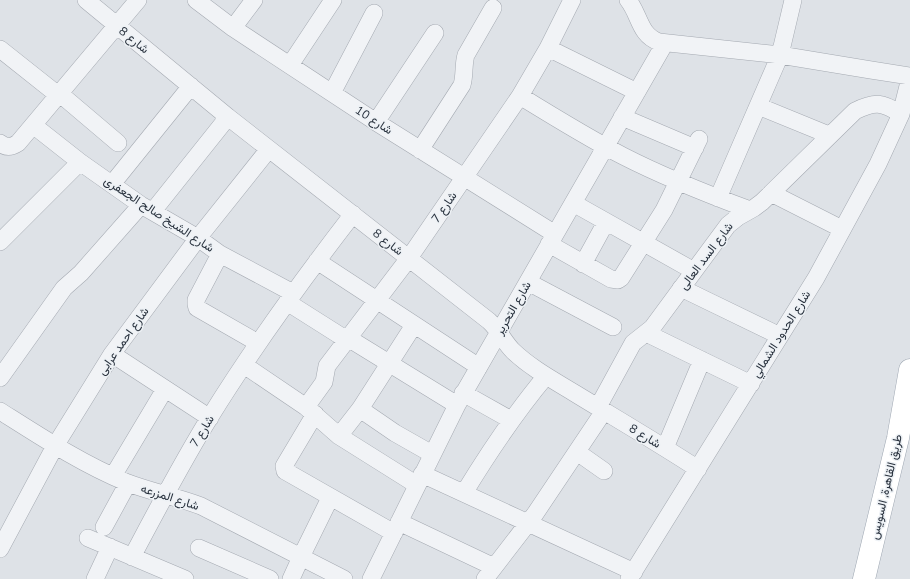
<svg xmlns="http://www.w3.org/2000/svg" width="910" height="579" font-family="'Nunito Sans',Vazirmatn,sans-serif">
  <style>
    .lines { fill: none; stroke-linecap: round; stroke-linejoin: round }
    .minor-casing { stroke: #a4a9b1; stroke-width: 18 }
    .primary-casing { stroke: #9ea7b2; stroke-width: 23 }
    .minor { stroke: #f1f3f6; stroke-width: 17 }
    .primary { stroke: #fff; stroke-width: 22 }
    .labels { text-anchor: middle; stroke-width: 3; stroke-linejoin: round; paint-order: stroke }
    .street-label { font-size: 12px; fill: #28313d; stroke: #edf1f5 }
  </style>
  <rect width="100%" height="100%" fill="#dee2e7"/>
  <g class="lines">
    <defs>
      <path id="minor" d="M86,0L228,117L489,321C499,330 504,342 513,351C532,369 555,381 576,394C617,419 658,443 698,469
        M196,0L233,28L376,122L555,234
        M628,0C640,15 639,35 659,42L780,55L871,70L910,76
        M233,28L254,0
        M548,48L637,92
        M0,49L58,95
        M290,65L333,0
        M59,93L118,143
        M332,93L374,13
        M520,96C554,117 588,138 623,156C664,177 707,194 750,210
        M758,106L829,135
        M622,117L695,148
        M376,122L435,33
        M33,125L80,162L141,205L198,238L220,254L293,293
        M0,143C6,148 12,147 18,143L138,0
        M420,150L462,85C465,75 463,65 466,55L493,8
        M112,184L191,86
        M771,193L842,229
        M718,198L780,55L793,0
        M573,203L694,271
        M153,211L228,117
        M0,242L80,162
        M549,244L611,279L618,280L621,278L664,210L699,139
        M220,254L196,300V304L197,308L258,343
        M317,261L479,367
        M583,264L606,222
        M528,282L613,327
        M681,288L780,336
        M287,302L347,340
        M646,333L751,384
        M348,338L457,405
        M112,354L210,418
        M244,365L306,407L339,436L417,485
        M0,378L64,288L81,273L141,205
        M463,393L511,420
        M306,407L324,382L327,366L409,258L520,96L548,48L572,0
        M598,407L633,343L652,328L728,225L738,217L754,208L762,202L855,111C875,101 882,102 901,114
        M360,409L395,433L432,454
        M0,411C41,437 82,464 128,483C152,492 177,497 201,506L344,579
        M315,414L284,466L285,471L394,533
        M339,436L360,409L414,325
        M665,448L702,360
        M577,452L604,471
        M422,474L634,572
        M113,476L165,389
        M464,493C489,452 515,413 546,376
        M399,522L494,567
        M104,527L128,483
        M88,538L185,579
        M199,548L270,579
        M0,549L55,446L112,354L198,238L269,149
        M132,557C157,510 182,462 210,417C254,346 302,280 353,214
        M95,579L110,547
        M291,579L301,557L330,498
        M371,579L457,405L665,43
        M485,579L535,514L604,411
        M629,579L816,278L878,164L901,114L910,78"/>
      <path id="primary" d="M864,579L898,438L910,370"/>
    </defs>
    <use href="#minor" class="minor-casing"/>
    <use href="#primary" class="primary-casing"/>
    <use href="#minor" class="minor"/>
    <use href="#primary" class="primary"/>
  </g>
  <g class="labels">
    <g class="street-label">
      <text transform="translate(134 40) rotate(39)" y="4">شارع 8</text>
      <text transform="translate(374 120) rotate(33)" y="4">شارع 10</text>
      <text transform="translate(444 207) rotate(-55)" y="4">شارع 7</text>
      <text transform="translate(159 214) rotate(33)" y="4">شارع الشيخ صالح الجعفرى</text>
      <text transform="translate(388 242) rotate(38)" y="4">شارع 8</text>
      <text transform="translate(706 256) rotate(-53)" y="4">شارع السد العالى</text>
      <text transform="translate(513 308) rotate(-60)" y="4">شارع التحرير</text>
      <text transform="translate(781 334) rotate(-58)" y="4">شارع الحدود الشمالي</text>
      <text transform="translate(123 341) rotate(-55)" y="4">شارع احمد عرابى</text>
      <text transform="translate(202 431) rotate(-59)" y="4">شارع 7</text>
      <text transform="translate(645 436) rotate(31)" y="4">شارع 8</text>
      <text transform="translate(886 487) rotate(-77)" y="4">طريق القاهرة, السويس</text>
      <text transform="translate(170 497) rotate(18)" y="4">شارع المزرعه</text>
    </g>
  </g>
</svg>
